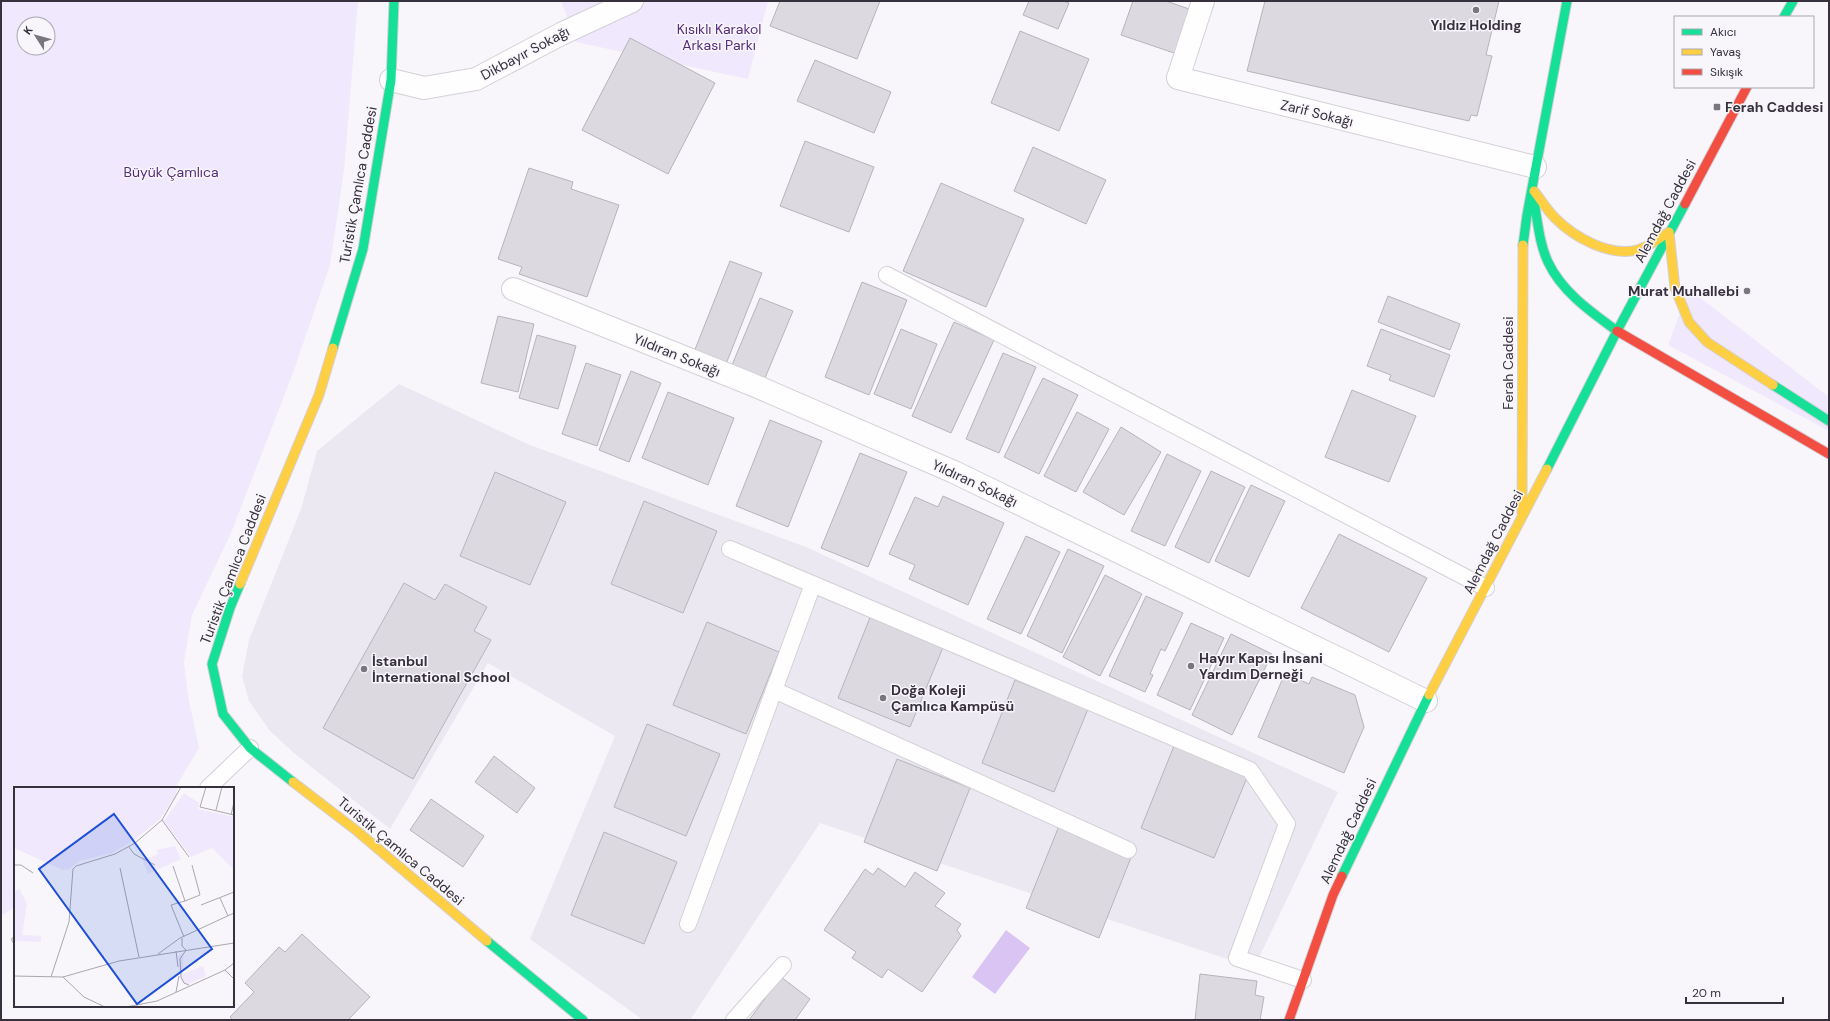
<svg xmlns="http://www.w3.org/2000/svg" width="1830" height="1021" font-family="'DM Sans',sans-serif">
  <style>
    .built { fill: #ece8f2 }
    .green { fill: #f0e8fc; fill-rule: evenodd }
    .water { fill: #d9c4f4 }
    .building { fill: #dcd9e0; stroke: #b7b4ba }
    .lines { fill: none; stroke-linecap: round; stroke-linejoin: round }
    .lane-casing { stroke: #d4d0d7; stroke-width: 18 }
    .street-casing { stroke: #d4d0d7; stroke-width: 24 }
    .fast-casing { stroke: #d4d0d7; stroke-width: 11 }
    .slow-casing { stroke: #d4d0d7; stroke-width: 11 }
    .jam-casing { stroke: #d4d0d7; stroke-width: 11 }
    .lane { stroke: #fefefe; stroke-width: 16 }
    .street { stroke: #fefefe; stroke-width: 22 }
    .fast { stroke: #16e098; stroke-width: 9 }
    .slow { stroke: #ffcf43; stroke-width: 9 }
    .jam { stroke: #f24e42; stroke-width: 9 }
    .poi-dot { fill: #7a767e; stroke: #f8f5fb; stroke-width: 1.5 }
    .labels { text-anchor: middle; stroke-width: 3; stroke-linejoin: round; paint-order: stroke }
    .poi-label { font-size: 14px; font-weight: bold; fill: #36313c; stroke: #f8f5fb; text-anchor: start }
    .park-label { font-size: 14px; fill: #552d7b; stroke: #f8f5fb }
    .street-label { font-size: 14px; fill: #36313c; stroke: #f8f5fb }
    .inset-road { fill: none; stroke: #aaa7ae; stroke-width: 1 }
    .view { fill: #1d4ed8; fill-opacity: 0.15; stroke: #1d4ed8; stroke-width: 2 }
    .inset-edge { fill: none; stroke: #36313c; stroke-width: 2 }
  </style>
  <rect width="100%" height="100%" fill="#f8f6fa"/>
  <path class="built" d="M399,384L530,445L806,547L1338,792L1254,968L820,823L690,1020H643L530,939L615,736L488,663L390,829L295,754L270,731L249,701L242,676L249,640L301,509L317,451Z"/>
  <path class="green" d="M1,1H358L344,170L330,265L293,373L231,533L192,615L184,662L188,696L199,748L175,788H15V907L1,916ZM24,24H48V48H24Z
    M561,1H768L748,79L576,42Z
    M1689,289L1829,397V431L1668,345Z"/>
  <path class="water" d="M1006,930L1030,948L995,994L972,977Z"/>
  <path class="building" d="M780,1H880L857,59L770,26Z
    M1029,1H1063L1069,3L1058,29L1023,15Z
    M1133,1H1166L1192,10L1177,54L1121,35Z
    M1265,1H1499L1486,55L1492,56L1477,116L1471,115L1469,121L1247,71Z
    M1020,31L1089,59L1059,131L991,103Z
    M630,38L715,83L668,174L582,130Z
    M815,60L891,92L874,133L797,101Z
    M805,141L874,167L849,232L780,206Z
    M1033,147L1106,180L1086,224L1014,191Z
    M529,168L573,182L571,189L619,205L587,297L519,274L522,267L498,259Z
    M941,183L1024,219L986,307L903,271Z
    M730,261L762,273L726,364L694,352Z
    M862,282L907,300L869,395L825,377Z
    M1388,296L1460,324L1450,350L1378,322Z
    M760,298L793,311L765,378L732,365Z
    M498,316L534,324L518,392L481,383Z
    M954,322L994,340L951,433L912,416Z
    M901,329L937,344L911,409L874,394Z
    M1381,329L1450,355L1434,397L1389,380L1391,375L1367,366Z
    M537,335L576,346L558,409L519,398Z
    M1003,353L1036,367L999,453L966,439Z
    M586,363L621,375L597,446L562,434Z
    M631,371L661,383L629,462L599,450Z
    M1043,378L1078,395L1039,474L1004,457Z
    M1352,390L1416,416L1389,482L1325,457Z
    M668,392L734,418L708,485L642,458Z
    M1077,412L1109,429L1076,492L1044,476Z
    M770,420L822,441L788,527L736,506Z
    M1121,427L1161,452L1124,515L1083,492Z
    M860,453L907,472L868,567L821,548Z
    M1167,454L1201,471L1165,546L1131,531Z
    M1211,471L1245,487L1209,563L1175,547Z
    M495,472L566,502L530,585L460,556Z
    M1251,485L1285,501L1249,577L1215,561Z
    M943,496L1004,523L968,605L909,579L915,565L889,554L915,497L938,507Z
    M644,501L717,531L683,613L611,584Z
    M1339,534L1427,578L1389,652L1301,608Z
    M1026,536L1060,552L1021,634L987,619Z
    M1068,549L1104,566L1062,653L1027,636Z
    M1105,575L1142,594L1100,676L1063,657Z
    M404,583L435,600L445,584L487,607L474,631L491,640L413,779L323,728Z
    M1146,596L1183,613L1165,651L1161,649L1150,674L1153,675L1145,692L1109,676Z
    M871,615L944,645L910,727L838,698Z
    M707,622L779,652L746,734L673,705Z
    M1191,623L1224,638L1190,710L1157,695Z
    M1231,634L1272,654L1232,735L1192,715Z
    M1285,673L1309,684L1312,677L1355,695L1364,727L1344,773L1258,737Z
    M1015,680L1088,709L1054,792L982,763Z
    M647,724L720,754L686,836L614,807Z
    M1174,746L1248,775L1214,858L1141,828Z
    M494,756L535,788L517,813L475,782Z
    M897,759L970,788L937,871L864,842Z
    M431,799L484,836L463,867L410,830Z
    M1059,826L1132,855L1099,938L1026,908Z
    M604,832L677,862L644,944L571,915Z
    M878,868L905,887L915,872L945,893L935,906L961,924L957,930L961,936L922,992L888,969L882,978L852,958L856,952L824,930L865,869L873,875Z
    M302,934L370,997L348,1020H233L230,1017L254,992L245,983L279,947L285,952Z
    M15,936V946L11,939Z
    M1200,974L1257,981L1255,995L1264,997L1260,1020H1195Z
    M781,977L810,999L795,1020H749Z"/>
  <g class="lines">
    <defs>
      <path id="lane" d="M887,275L1486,588
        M730,549L1250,770L1287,824L1237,958L1303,980
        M774,690L1128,850
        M208,788L250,748
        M688,924L813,584
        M734,1020L783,965"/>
      <path id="street" d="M1203,1L1178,78L1535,167
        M391,80L424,88L476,79L561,34L632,1
        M513,289L751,384L954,472L1426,701"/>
      <path id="fast" d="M1784,17L1793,1
        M1534,202C1538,222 1539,243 1548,262C1562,292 1591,312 1617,331
        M1523,245L1527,215L1567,1
        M333,348L363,249L391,80L394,1
        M1773,385L1829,421
        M1547,469L1617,331L1685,204
        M240,584L230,608L212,664L223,714L250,748L293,782
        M1342,876L1429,695
        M487,941L583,1020"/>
      <path id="slow" d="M1534,191C1541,200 1547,210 1555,218C1574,237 1609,257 1637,250C1649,247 1659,238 1669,232
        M1669,232L1675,288L1689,322L1707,342L1773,385
        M1522,514L1523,245
        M240,584L319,395L333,348
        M1429,695L1547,469
        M293,782L357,831L487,941"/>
      <path id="jam" d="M1685,204L1747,87
        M1617,331L1829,454
        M1289,1020L1333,895L1342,876"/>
    </defs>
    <use href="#lane" class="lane-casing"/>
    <use href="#street" class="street-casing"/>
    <use href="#fast" class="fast-casing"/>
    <use href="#slow" class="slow-casing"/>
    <use href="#jam" class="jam-casing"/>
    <use href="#lane" class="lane"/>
    <use href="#street" class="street"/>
    <use href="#fast" class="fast"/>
    <use href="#slow" class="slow"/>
    <use href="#jam" class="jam"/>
  </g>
  <g class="poi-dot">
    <circle cx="1476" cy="10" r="4"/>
    <rect x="1713" y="103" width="8" height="8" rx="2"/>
    <circle cx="1747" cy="291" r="4"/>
    <circle cx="1191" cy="666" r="4"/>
    <circle cx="364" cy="669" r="4"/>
    <circle cx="883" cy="698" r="4"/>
  </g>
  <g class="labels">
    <g class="poi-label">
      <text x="1476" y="30" text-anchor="middle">Yıldız Holding</text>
      <text x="1725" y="112">Ferah Caddesi</text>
      <text x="1739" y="296" text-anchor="end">Murat Muhallebi</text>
      <text x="1199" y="663">Hayır Kapısı İnsani<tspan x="1199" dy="16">Yardım Derneği</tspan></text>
      <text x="372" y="666">İstanbul<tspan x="372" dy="16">İnternational School</tspan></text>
      <text x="891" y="695">Doğa Koleji<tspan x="891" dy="16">Çamlıca Kampüsü</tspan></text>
    </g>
    <g class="park-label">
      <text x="719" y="34">Kısıklı Karakol<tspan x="719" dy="16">Arkası Parkı</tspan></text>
      <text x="171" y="177">Büyük Çamlıca</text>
    </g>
    <g class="street-label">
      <text transform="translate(525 53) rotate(-28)" y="5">Dikbayır Sokağı</text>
      <text transform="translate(1317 113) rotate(14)" y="5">Zarif Sokağı</text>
      <text transform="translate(358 185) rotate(-80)" y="5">Turistik Çamlıca Caddesi</text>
      <text transform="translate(1665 211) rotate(-62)" y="5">Alemdağ Caddesi</text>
      <text transform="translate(677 355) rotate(22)" y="5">Yıldıran Sokağı</text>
      <text transform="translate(1508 363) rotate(-90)" y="5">Ferah Caddesi</text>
      <text transform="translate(975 483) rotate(25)" y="5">Yıldıran Sokağı</text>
      <text transform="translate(1493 542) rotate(-63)" y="5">Alemdağ Caddesi</text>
      <text transform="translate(233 569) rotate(-69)" y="5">Turistik Çamlıca Caddesi</text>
      <text transform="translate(1348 831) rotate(-65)" y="5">Alemdağ Caddesi</text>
      <text transform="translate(401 851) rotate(40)" y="5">Turistik Çamlıca Caddesi</text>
    </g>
  </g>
  <g transform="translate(14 787)">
    <rect width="220" height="220" fill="#f8f6fa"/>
    <path d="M0,0H164L161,10L146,32L120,53L98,66L65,74L55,82L49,83L0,61ZM170,6L185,16L184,22L220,30V83L198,61L177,70L150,34ZM161,59L167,72L134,87L128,72L130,69L135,71L144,67L143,63ZM5,101L13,117L8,148L27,149V155L0,154V106ZM169,167V187L189,179L192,189L172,198L167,194L164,169Z" fill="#f0e8fc"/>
    <path class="inset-road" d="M192,0L186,20L220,28M202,23L208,0M217,28L220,15M148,33L175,70M115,60L120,67L141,78M0,78H7L19,86M159,79L171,114L157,118L170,150M106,81L125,170M206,111L214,129M171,114L186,108L178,78M187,118L220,105M168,151V159L172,163M172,163L166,172L167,190L170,196L175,198M162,164L164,180M144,167L166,151L220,126M211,183L220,192M0,189L49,190L105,174L220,156M37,190L55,135L59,82L62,79L101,67L121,56L148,33L167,0M49,190L70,210L91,220M162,205L165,189M90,220H112L143,214L211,183L220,176"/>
    <path class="view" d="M100,27L198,162L123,217L25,82Z"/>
    <rect width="220" height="220" class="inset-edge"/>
  </g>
  <rect width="1830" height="1021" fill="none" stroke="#36313c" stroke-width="4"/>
  <rect x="1674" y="16" width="140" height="72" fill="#f8f5fb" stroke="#aaa7af"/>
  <rect x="1682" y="29" width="20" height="6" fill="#16e098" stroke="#aaa7af"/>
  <text x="1710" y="36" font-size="12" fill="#36313c">Akıcı</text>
  <rect x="1682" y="49" width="20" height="6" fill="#ffcf43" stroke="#aaa7af"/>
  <text x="1710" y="56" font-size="12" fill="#36313c">Yavaş</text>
  <rect x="1682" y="69" width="20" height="6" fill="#f24e42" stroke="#aaa7af"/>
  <text x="1710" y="76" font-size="12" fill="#36313c">Sıkışık</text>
  <g transform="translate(36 36) rotate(306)"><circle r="19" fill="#f8f5fb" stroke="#aaa7af"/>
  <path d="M0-3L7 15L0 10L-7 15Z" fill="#7a767e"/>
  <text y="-6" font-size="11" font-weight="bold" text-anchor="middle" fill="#36313c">K</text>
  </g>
  <path d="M1686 997v6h97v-6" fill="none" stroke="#36313c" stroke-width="2"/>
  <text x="1692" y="997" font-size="12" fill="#36313c" stroke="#f8f5fb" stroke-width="3" paint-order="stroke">20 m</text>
</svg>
